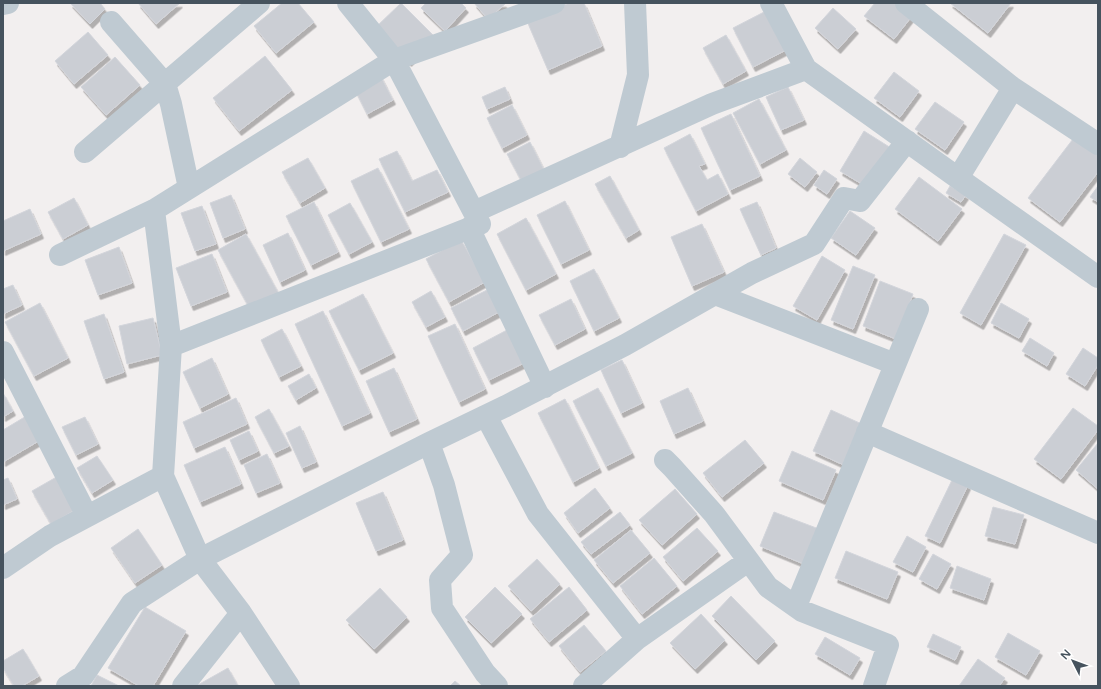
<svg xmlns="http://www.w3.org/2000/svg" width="1101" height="689" font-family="'Varela Round',sans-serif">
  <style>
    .building { fill: #cbced4; stroke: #d3d5db; filter: url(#shadow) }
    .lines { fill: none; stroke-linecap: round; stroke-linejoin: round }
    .minor { stroke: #bfcad2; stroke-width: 22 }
  </style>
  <defs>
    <filter id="shadow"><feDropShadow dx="2.5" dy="4.5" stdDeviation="0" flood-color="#0004"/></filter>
  </defs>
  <rect width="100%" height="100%" fill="#f2efef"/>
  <path class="building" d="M70,3H100L105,9L90,24Z
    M138,3H180L156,24Z
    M282,3H298L314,22L276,53L254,26Z
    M401,3L434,36L409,62L376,27Z
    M426,3H461L466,8L445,31L421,8Z
    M474,3H504L505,4L488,19Z
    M569,3H584L602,46L548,70L527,21Z
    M875,3H906L916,11L894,39L864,16Z
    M950,3H1011L988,33Z
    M833,8L856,29L838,49L815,28Z
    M766,11L786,50L753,67L733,28Z
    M88,32L108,55L74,84L55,61Z
    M726,35L746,71L723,84L703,48Z
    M265,56L292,90L239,131L213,98Z
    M115,57L140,85L106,115L81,87Z
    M894,72L919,91L900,117L874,98Z
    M380,75L393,100L367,114L354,88Z
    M505,87L510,99L487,109L482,97Z
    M788,87L804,120L781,130L766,97Z
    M759,99L786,150L760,164L733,113Z
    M935,102L964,122L945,150L915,129Z
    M512,105L527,135L502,148L487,118Z
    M731,114L760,176L730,190L701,128Z
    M864,131L891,148L867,187L840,171Z
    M690,134L705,164L699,166L707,180L718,174L728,194L696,211L664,148Z
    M1076,135L1098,151V172L1060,222L1028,198Z
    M530,142L544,170L522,182L507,154Z
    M397,151L412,181L437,170L448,192L405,212L379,159Z
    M308,158L325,188L300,203L282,172Z
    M800,158L817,172L805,187L788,174Z
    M378,168L409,229L381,242L351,181Z
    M824,170L837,179L827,194L814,185Z
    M610,176L639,230L626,238L595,184Z
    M919,177L962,209L938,241L895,209Z
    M950,186L966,195L961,202L946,193Z
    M1098,186V202L1090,197Z
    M231,195L245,229L223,238L210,203Z
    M74,198L88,225L63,239L48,212Z
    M565,201L589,250L561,264L537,215Z
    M314,202L338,252L311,265L286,216Z
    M757,202L776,248L761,255L740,209Z
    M350,203L372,242L349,254L328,215Z
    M202,206L216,244L195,251L181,213Z
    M30,209L41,234L3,251V221Z
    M850,211L875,228L856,255L831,238Z
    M526,218L556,274L526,290L497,234Z
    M702,224L724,272L692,286L671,237Z
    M288,233L305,270L280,282L263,245Z
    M246,234L280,296L251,311L218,250Z
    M1004,234L1026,245L981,325L960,313Z
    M461,240L485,282L449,302L426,259Z
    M119,247L132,283L98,295L85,260Z
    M212,254L227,292L191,306L176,268Z
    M822,256L845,270L817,320L793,306Z
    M853,266L875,275L853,329L831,320Z
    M594,269L619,318L594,331L570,281Z
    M880,281L913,294L896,339L863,326Z
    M13,285L22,305L3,314V289Z
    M489,289L501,311L463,331L451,308Z
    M431,291L445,317L426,327L412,302Z
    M363,294L393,353L359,370L329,311Z
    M571,299L585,329L555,345L539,315Z
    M40,303L68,358L34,376L5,322Z
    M1001,303L1029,319L1019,338L991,323Z
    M323,311L370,413L342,426L295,324Z
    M104,314L124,372L104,379L84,321Z
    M153,318L162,355L127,364L119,326Z
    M455,324L485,389L459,402L428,336Z
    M282,329L301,366L279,377L261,340Z
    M507,330L524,363L489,380L473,348Z
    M1030,338L1054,353L1047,366L1022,351Z
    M1083,348L1098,358V365L1085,386L1066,374Z
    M212,358L228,394L200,408L183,372Z
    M622,360L642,403L621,413L601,370Z
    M394,368L417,419L389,432L366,381Z
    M309,374L316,388L296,400L288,386Z
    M598,388L632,453L606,466L573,401Z
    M688,388L703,421L674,434L660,401Z
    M3,393L13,411L3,417Z
    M236,398L247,424L194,448L183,422Z
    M565,399L599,468L573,482L538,413Z
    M1073,408L1098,426V430L1061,479L1034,459Z
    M269,409L289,446L274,453L255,417Z
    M831,410L864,425L846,466L813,451Z
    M28,415L42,439L3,462V430Z
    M85,417L98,444L76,455L62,427Z
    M300,426L316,462L302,468L286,433Z
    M249,431L258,451L239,460L230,440Z
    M745,440L764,463L722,497L703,473Z
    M1098,443V489L1076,470Z
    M225,447L241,484L200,502L184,465Z
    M792,451L836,470L823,500L779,481Z
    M267,454L280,483L256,493L244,465Z
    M97,456L113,480L92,493L77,468Z
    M60,475L80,507L51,524L32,491Z
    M8,478L17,499L3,505V480Z
    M953,478L968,485L940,543L925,536Z
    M595,488L610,508L578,533L564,513Z
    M675,489L697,514L662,545L639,520Z
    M383,492L403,540L376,551L356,503Z
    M993,507L1024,515L1015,544L985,536Z
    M620,512L630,525L591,554L581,542Z
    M774,512L819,529L804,564L760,546Z
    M697,528L718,551L683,581L663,557Z
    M138,529L162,565L135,583L111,548Z
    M631,530L650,553L613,583L594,560Z
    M907,536L926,547L913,572L893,562Z
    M846,551L898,572L887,599L835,578Z
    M933,554L951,564L937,589L919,579Z
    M654,558L677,586L642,614L620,586Z
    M537,559L560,584L531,611L508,586Z
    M957,566L991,579L984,600L950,588Z
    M495,587L522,614L491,643L465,617Z
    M569,587L587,610L549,642L530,619Z
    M380,588L407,617L374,649L346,620Z
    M731,596L775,641L756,660L712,616Z
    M145,607L186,631L153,686H139L108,668Z
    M701,614L725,640L695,669L670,643Z
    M584,625L606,651L580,672L559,646Z
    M1008,633L1040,651L1026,675L995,657Z
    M933,634L961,647L955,660L927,647Z
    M825,637L860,658L850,675L815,654Z
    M23,649L39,676L22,686H14L3,668V661Z
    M978,659L1005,678L999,686H959Z
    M228,668L238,686H196Z
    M97,675L119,686H91Z
    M455,681L461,686H450Z"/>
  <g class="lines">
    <path class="minor" d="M771,3L806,69
      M906,3L1013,88L1098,144
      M3,4L8,3
      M111,22L165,84L171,104L189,188
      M620,147L638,75L635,3
      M85,152L259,3
      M958,178L1098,277
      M154,210L171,346
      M474,212L712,104L806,69L958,178L1013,88
      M469,228L545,387
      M60,255L154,210L394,60L554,3
      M715,294L895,364
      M3,352L87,516
      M486,416L538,514L637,639L748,561
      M867,432L1098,533
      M429,443L444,485L462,555L440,580L442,608L485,673L497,686
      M665,460L672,467L714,514L768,587L802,611L888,645L874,686
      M3,568L50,536L163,476L171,346L480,224L394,60L348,3
      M796,606L918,309
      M67,686L83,676L132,603L200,559L163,476
      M183,686L241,613
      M289,686L241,613L200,559L429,443L506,406L625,345L752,273L814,244L844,198L860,201L907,141
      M584,686L637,639"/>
  </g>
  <rect width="1101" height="689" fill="none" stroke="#46535e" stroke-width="8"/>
  <g transform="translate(1073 661) rotate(312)" stroke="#ffffff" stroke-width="3" paint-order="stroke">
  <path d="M0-3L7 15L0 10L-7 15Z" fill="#46535e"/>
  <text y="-6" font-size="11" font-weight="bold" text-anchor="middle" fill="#46535e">N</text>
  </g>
</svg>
